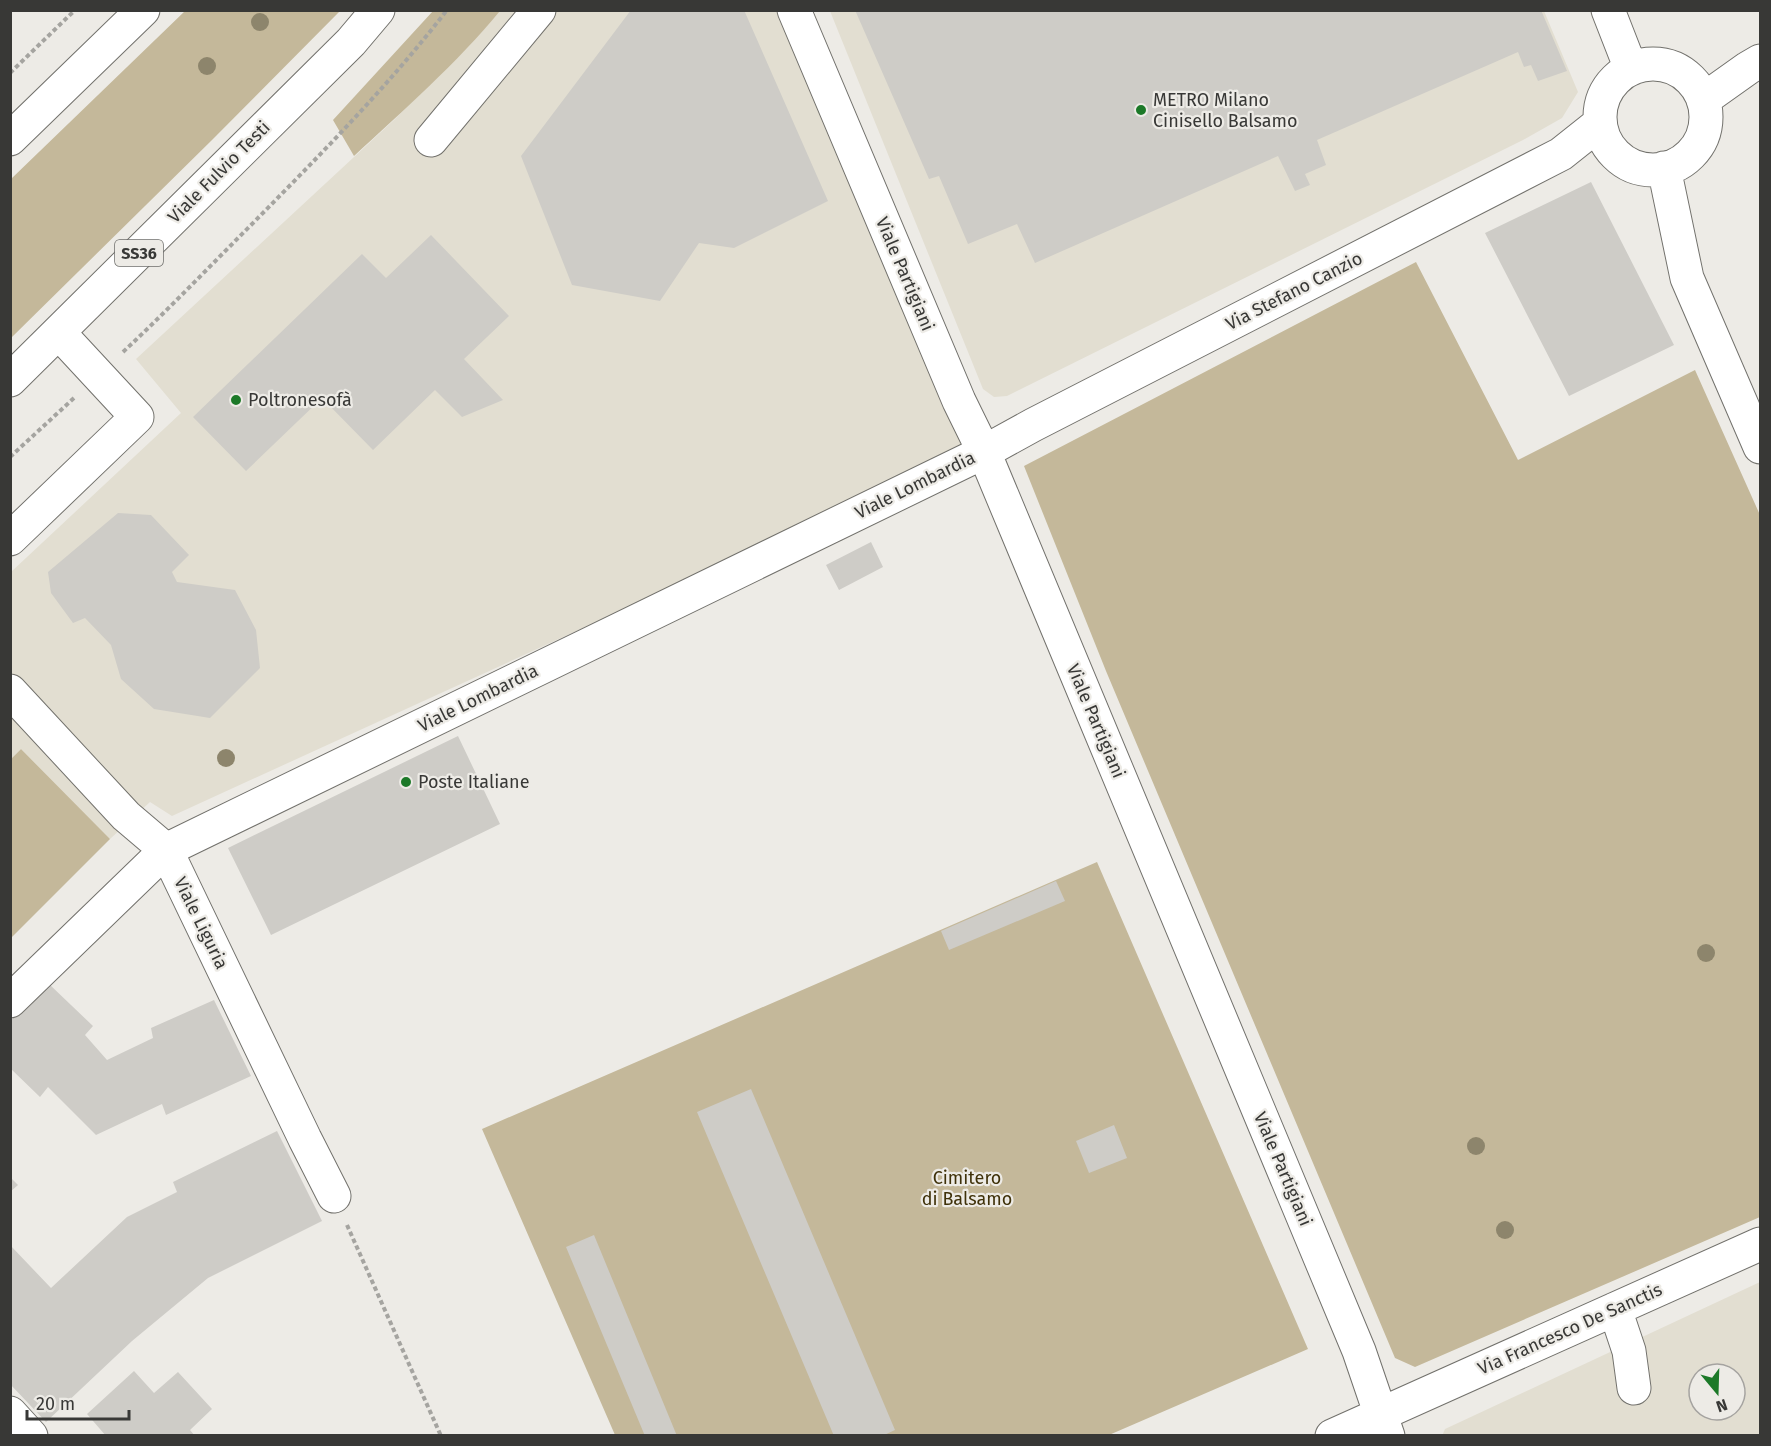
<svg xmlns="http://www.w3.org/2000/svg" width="1771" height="1446" font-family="'Fira Sans',sans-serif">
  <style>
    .built { fill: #e2ded1; fill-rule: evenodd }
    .green { fill: #c4b89a }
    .building { fill: #ceccc7 }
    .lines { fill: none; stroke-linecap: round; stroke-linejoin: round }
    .minor-casing { stroke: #72716c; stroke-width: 35 }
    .highway-casing { stroke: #72716c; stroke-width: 35 }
    .path { stroke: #a5a4a0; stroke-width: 4; stroke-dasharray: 4.5 3; stroke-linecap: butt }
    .minor { stroke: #fff; stroke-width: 33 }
    .highway { stroke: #fff; stroke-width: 33 }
    .tree { fill: #8d856c }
    .poi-dot { fill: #1c7928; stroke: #edebe6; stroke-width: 2 }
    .labels { text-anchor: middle; stroke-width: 4.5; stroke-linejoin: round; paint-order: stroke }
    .shield { fill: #edebe6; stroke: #6e6e6b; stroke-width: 1.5 }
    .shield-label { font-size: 16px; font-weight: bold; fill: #383836 }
    .poi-label { font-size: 18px; fill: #383836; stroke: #edebe6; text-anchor: start }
    .street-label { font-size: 18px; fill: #383836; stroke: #edebe6 }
    .park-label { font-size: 18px; fill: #3f3109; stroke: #edebe6 }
  </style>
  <rect width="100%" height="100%" fill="#edebe6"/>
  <path class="built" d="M500,11H783L970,451L172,816L150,802L110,839L21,749L11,759V572L181,413L136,359L395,119L486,27Z
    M830,11H1544L1578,92L1562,118L1523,140L1007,396L994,397L983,389Z
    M1760,1282V1435L1442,1436L1445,1429ZM1699,1374H1735V1410H1699Z"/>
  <path class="green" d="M185,11H340L212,140L11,338V179Z
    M433,11H500C458,62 403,111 354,156L333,120Z
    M1416,262L1518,460L1695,370L1760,515V1217L1415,1367L1395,1358L1106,671L1024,466Z
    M21,749L110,839L11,938V759Z
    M1097,862L1308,1349L1109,1435H615L482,1129Z"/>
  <path class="building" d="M631,10H744L828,201L734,248L699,243L660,301L572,285L521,156Z
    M855,10H1541L1567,71L1538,81L1531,65L1524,67L1518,52L1317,140L1326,165L1305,174L1310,185L1295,191L1278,156L1035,263L1017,224L968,244L939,176L929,179Z
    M1591,182L1674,345L1569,396L1485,233Z
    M431,235L509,316L464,359L503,400L462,417L435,390L373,450L322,398L246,471L193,417L362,254L386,278Z
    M118,513L151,515L189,555L172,572L177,582L235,590L256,630L260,668L210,718L154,709L121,679L111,645L85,618L73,623L51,593L48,572Z
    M871,542L883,567L839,590L826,565Z
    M458,736L500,824L271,935L228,848Z
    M1056,881L1065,901L949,950L941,931Z
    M49,984L93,1026L85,1035L107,1060L153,1038L151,1028L214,1000L251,1076L166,1115L162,1104L96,1135L48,1087L40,1097L10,1068V1021Z
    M751,1089L895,1430L882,1436H834L697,1112Z
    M1114,1125L1127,1158L1089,1173L1076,1141Z
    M277,1131L322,1221L208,1278L132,1341L46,1422L10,1384V1245L51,1288L127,1217L177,1192L173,1182Z
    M10,1177L18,1185L10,1192Z
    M594,1235L677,1436H645L566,1247Z
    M134,1371L154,1393L178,1372L212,1409L190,1430L195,1436H106L87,1414Z"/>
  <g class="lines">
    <defs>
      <path id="minor" d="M794,10L959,401L984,452L1359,1351L1388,1436
        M1608,10L1631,69
        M1600 117a53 53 0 1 1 106 0a53 53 0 1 1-106 0Z
        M1703,100L1748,68L1760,61
        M431,140L539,10
        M1664,168L1687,278L1760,447
        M10,539L137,417L60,334
        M10,691L126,816L166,850L305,1139L334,1196
        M10,1001L166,850L984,452L1033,425L1561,154L1600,123
        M1615,1309L1629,1351L1634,1388
        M10,1413L31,1436
        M1332,1436L1760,1244"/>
      <path id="highway" d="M10,139L143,10
        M10,380L351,42L378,10"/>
    </defs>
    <use href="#minor" class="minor-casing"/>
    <use href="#highway" class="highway-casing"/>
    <path class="path" d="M10,73L75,10
      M123,352C169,309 212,264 256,220C321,154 391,83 447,10
      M10,457L74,398
      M347,1225L441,1436"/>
    <use href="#minor" class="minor"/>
    <use href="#highway" class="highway"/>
  </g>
  <g class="tree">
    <circle cx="260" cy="22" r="9"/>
    <circle cx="207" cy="66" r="9"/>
    <circle cx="226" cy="758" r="9"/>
    <circle cx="1706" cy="953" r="9"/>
    <circle cx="1476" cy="1146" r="9"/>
    <circle cx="1505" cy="1230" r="9"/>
  </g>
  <g class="poi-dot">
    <circle cx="1141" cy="110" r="6"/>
    <circle cx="236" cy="400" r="6"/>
    <circle cx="406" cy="782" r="6"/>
  </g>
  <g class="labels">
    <rect class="shield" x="115" y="240" width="48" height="26" rx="4.5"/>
    <g class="shield-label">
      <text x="139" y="259">SS36</text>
    </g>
    <g class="poi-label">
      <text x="1153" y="106">METRO Milano<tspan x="1153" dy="21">Cinisello Balsamo</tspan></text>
      <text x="248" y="406">Poltronesofà</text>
      <text x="418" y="788">Poste Italiane</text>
    </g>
    <g class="street-label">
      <text transform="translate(219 172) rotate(-45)" y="6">Viale Fulvio Testi</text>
      <text transform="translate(905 274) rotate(67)" y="6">Viale Partigiani</text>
      <text transform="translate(1294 291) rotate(-27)" y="6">Via Stefano Canzio</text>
      <text transform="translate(915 485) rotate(-26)" y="6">Viale Lombardia</text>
      <text transform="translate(478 698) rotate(-26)" y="6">Viale Lombardia</text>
      <text transform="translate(1096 721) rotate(67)" y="6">Viale Partigiani</text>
      <text transform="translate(201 923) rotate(64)" y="6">Viale Liguria</text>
      <text transform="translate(1283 1169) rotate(67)" y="6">Viale Partigiani</text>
      <text transform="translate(1570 1329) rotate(-24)" y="6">Via Francesco De Sanctis</text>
    </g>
    <g class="park-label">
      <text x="967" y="1184">Cimitero<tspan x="967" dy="21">di Balsamo</tspan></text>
    </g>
  </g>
  <rect width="1771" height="1446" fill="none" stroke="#383836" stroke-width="24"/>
  <g transform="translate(1717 1392) rotate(161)"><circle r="28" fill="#edebe6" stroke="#a5a3a0" stroke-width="1.5"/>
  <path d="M0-4.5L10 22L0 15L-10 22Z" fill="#1c7928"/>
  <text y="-9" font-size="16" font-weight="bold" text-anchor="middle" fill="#383836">N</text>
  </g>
  <path d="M27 1410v9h102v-9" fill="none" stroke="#383836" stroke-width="3"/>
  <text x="36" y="1410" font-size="18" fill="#383836" stroke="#edebe6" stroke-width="4.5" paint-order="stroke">20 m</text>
</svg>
